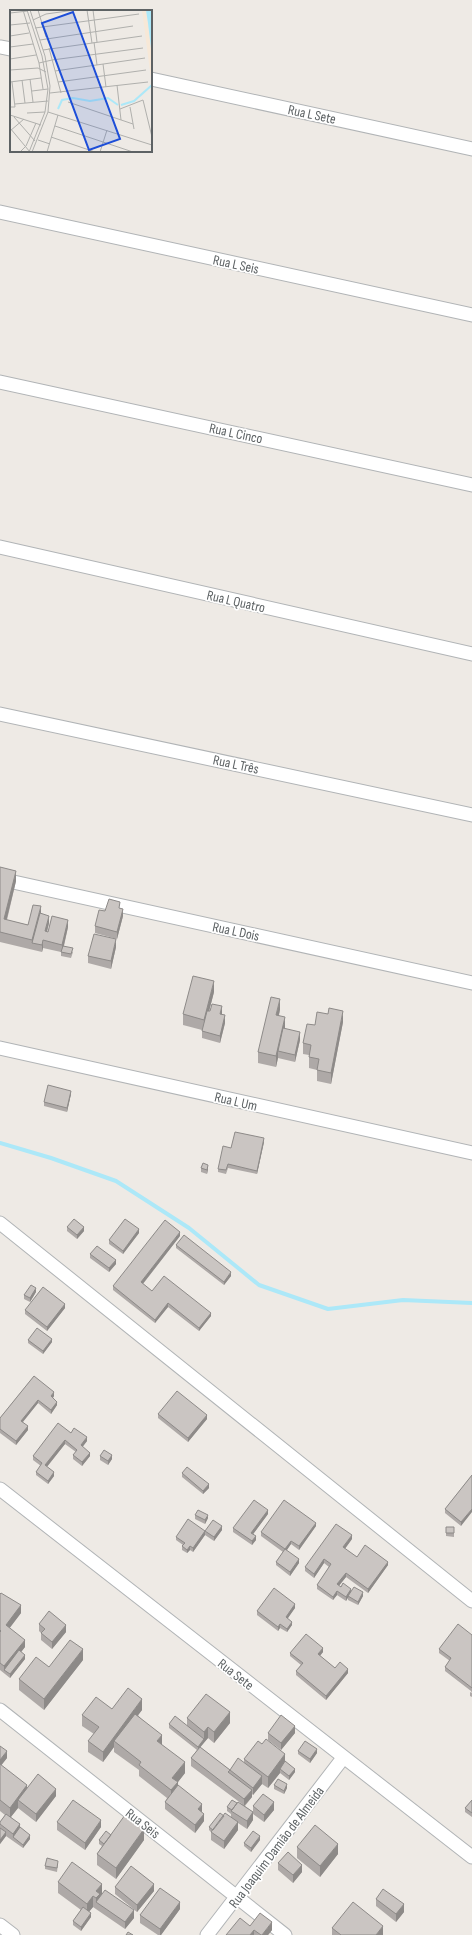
<svg xmlns="http://www.w3.org/2000/svg" width="472" height="1935" font-family="'Sofia Sans Condensed',sans-serif">
  <style>
    .lines { fill: none; stroke-linecap: round; stroke-linejoin: round }
    .stream { stroke: #ace8f8; stroke-width: 4 }
    .street-casing { stroke: #b1b4b6; stroke-width: 15 }
    .street { stroke: #fff; stroke-width: 13 }
    .wall { fill: #aea9a7 }
    .shaded-wall { fill: #8d8a88 }
    .building { fill: #cac5c2; stroke: #8d8a88 }
    .labels { text-anchor: middle; stroke-width: 3.5; stroke-linejoin: round; paint-order: stroke }
    .street-label { font-size: 14px; fill: #5d6264; stroke: #fff }
    .inset-river { fill: none; stroke: #ace8f8; stroke-width: 2 }
    .inset-road { fill: none; stroke: #b0b0ad; stroke-width: 1 }
    .view { fill: #1d4ed8; fill-opacity: 0.15; stroke: #1d4ed8; stroke-width: 2 }
    .inset-edge { fill: none; stroke: #5d6264; stroke-width: 2 }
  </style>
  <rect width="100%" height="100%" fill="#eeeae5"/>
  <g class="lines">
    <path class="stream" d="M0,1143L51,1158L116,1181L189,1228L259,1285L328,1309L403,1300L472,1303"/>
    <defs>
      <path id="street" d="M0,47L11,49
        M151,79L472,149
        M0,212L472,315
        M0,382L472,485
        M0,547L472,654
        M0,714L472,815
        M0,879L472,983
        M0,1048L472,1153
        M0,1223L472,1601
        M0,1489L472,1857
        M0,1710L285,1935
        M0,1925L13,1935
        M207,1935L343,1758"/>
    </defs>
    <use href="#street" class="street-casing"/>
    <use href="#street" class="street"/>
  </g>
  <path class="wall" d="M0,867L16,881L7,920L28,925L41,914L49,923L47,932L68,927L64,946L73,952L71,958L61,956V952L43,948L42,952L0,942Z
    M120,908L123,916L117,939L95,933V926L105,911Z
    M116,947L111,969L88,963V956Z
    M214,992L209,1011L222,1014L225,1023L220,1043L202,1038V1030L183,1025V1014Z
    M280,1010L279,1015L285,1027V1029L300,1040L295,1062L278,1058L276,1067L258,1063V1052Z
    M343,1022L331,1084L317,1081V1070L309,1068V1055L303,1054V1043L315,1025Z
    M71,1094L67,1112L44,1106V1102Z
    M264,1142L257,1174L228,1168L226,1174L218,1172V1169L231,1148Z
    M201,1168L208,1169L207,1174L201,1172Z
    M67,1227L84,1231L77,1239L67,1231Z
    M139,1233L123,1254L109,1244V1240Z
    M180,1236L143,1284L152,1291L211,1316L199,1331L168,1307L155,1323L113,1290V1286Z
    M176,1245L231,1276L224,1285L176,1248Z
    M90,1254L116,1264L109,1272L90,1258Z
    M36,1292L30,1302L24,1299V1295Z
    M65,1308L47,1331L25,1314V1310Z
    M28,1340L52,1342L43,1354L28,1343Z
    M34,1376L54,1396L53,1398L57,1405L51,1414L38,1403L23,1422L28,1430L16,1445L0,1433V1418Z
    M158,1414L207,1419L188,1442L158,1418Z
    M71,1433L87,1441L82,1447L90,1456L82,1466L73,1459V1455L76,1452L65,1444L47,1467L54,1476L48,1484L36,1475V1472L41,1466L33,1460V1456Z
    M100,1456L112,1459L108,1465L100,1460Z
    M182,1473L209,1488L203,1494L182,1477Z
    M472,1475L461,1526L445,1513V1509Z
    M268,1514L253,1534L256,1540L252,1545L233,1532V1528Z
    M195,1515L208,1518L205,1524L195,1519Z
    M316,1526L299,1550L291,1544L286,1550L299,1563L290,1576L276,1565V1562L283,1552L261,1536V1532Z
    M446,1527H454V1537L446,1536Z
    M222,1530L214,1541L205,1535L193,1552L190,1550L187,1553L182,1550V1546L183,1545L176,1540V1537L205,1531Z
    M352,1539L345,1549L357,1557L388,1565L368,1593L346,1577L339,1586L351,1592L363,1596L358,1605L348,1600V1597L346,1601L337,1595L333,1600L317,1589V1585L329,1567L324,1563L314,1578L305,1571V1567Z
    M0,1594L21,1613L9,1628L25,1647L21,1652L25,1659L10,1678L0,1670Z
    M295,1608L287,1618L292,1625L287,1632L280,1628L278,1631L257,1615V1611Z
    M39,1624L66,1632L52,1649L41,1640V1633L39,1631Z
    M472,1635V1693L471,1691L445,1671V1667L450,1661L439,1653V1649Z
    M323,1652L320,1656L335,1668L348,1673L326,1700L296,1675V1671L301,1665L290,1656V1653Z
    M83,1660L44,1710L19,1690V1679L49,1667Z
    M470,1692L472,1693V1697L470,1696Z
    M112,1709L142,1710L138,1715L185,1773L178,1782V1785L202,1812H201L204,1821L195,1833L165,1809V1802L167,1798L139,1776V1770L114,1752V1747L103,1762L88,1752V1741L94,1734L82,1726V1715Z
    M187,1718L230,1723L214,1743L208,1738L200,1747L230,1770V1773V1770L244,1763V1759L285,1761L295,1772L289,1780L280,1773L268,1788L262,1784L253,1795L252,1794V1797L245,1806L253,1812V1806L274,1810L264,1822L253,1814V1820L247,1829L238,1823V1830L224,1849L211,1840V1832L209,1830V1827L224,1816L231,1817V1814L227,1811V1807L237,1803L242,1804L191,1766V1758L197,1750L169,1728V1724L187,1726Z
    M268,1733H295L281,1750L268,1740Z
    M0,1746L7,1758L1,1765L27,1788L56,1796L36,1822L18,1808L11,1817L30,1839L23,1848L6,1836L0,1844V1822L5,1815L0,1811Z
    M298,1751L317,1753L310,1763L298,1754Z
    M274,1785L287,1788L284,1794L274,1789Z
    M472,1800V1817L465,1812V1808Z
    M57,1822L101,1827L85,1850L57,1830Z
    M111,1835L144,1840L116,1879L97,1865V1854L102,1846L99,1844V1840Z
    M260,1840L251,1852L244,1846V1843Z
    M297,1847L338,1854L320,1877L297,1858Z
    M278,1863L302,1872L293,1883L278,1870Z
    M58,1864L57,1872L45,1869V1866Z
    M58,1882L102,1895L134,1918L125,1929L93,1907L89,1912L91,1917L81,1931L73,1925V1921L81,1910L58,1893Z
    M115,1887L154,1891L137,1912L115,1894Z
    M376,1899L404,1912L396,1922L376,1906Z
    M180,1909L161,1935H158L140,1923V1915Z
    M250,1926L272,1930L268,1935H226Z
    M332,1928L383,1935H332Z"/>
  <path class="shaded-wall" d="M16,871V881L4,930V919Z
    M41,906V917L32,943V940Z
    M123,909V916L117,939V932Z
    M49,916V923L45,939V931Z
    M68,920V927L62,953V945Z
    M116,939V947L111,969V961Z
    M43,940V948L42,952V945Z
    M214,981V992L204,1031V1020Z
    M280,999V1010L276,1025V1015Z
    M222,1006V1014L220,1021V1014Z
    M343,1011V1022L331,1084V1073Z
    M225,1015V1023L220,1043V1036Z
    M285,1017V1027L280,1051H278V1058L276,1067V1056Z
    M300,1032V1040L295,1062V1055Z
    M71,1091V1094L67,1112V1108Z
    M264,1138V1142L257,1174V1171Z
    M208,1165V1169L207,1174V1170Z
    M84,1227V1231L77,1239V1235Z
    M139,1229V1233L123,1254V1251Z
    M180,1232V1236L141,1286V1282Z
    M116,1260V1264L109,1272V1268Z
    M231,1272V1276L224,1285V1282Z
    M36,1288V1292L30,1302V1298Z
    M168,1303V1307L155,1323V1320Z
    M65,1304V1308L47,1331V1327Z
    M211,1313V1316L199,1331V1328Z
    M52,1339V1342L43,1354V1351Z
    M54,1392V1396L51,1400V1396Z
    M38,1400V1403L21,1424V1421Z
    M57,1402V1405L51,1414V1410Z
    M207,1415V1419L188,1442V1438Z
    M28,1426V1430L16,1445V1441Z
    M87,1437V1441L81,1449V1445Z
    M65,1440V1444L45,1469V1465Z
    M90,1453V1456L82,1466V1462Z
    M112,1455V1459L108,1465V1461Z
    M54,1472V1476L48,1484V1481Z
    M209,1484V1488L203,1494V1491Z
    M472,1509V1512L461,1526V1522Z
    M268,1510V1514L251,1537V1533Z
    M208,1515V1518L205,1524V1520Z
    M316,1523V1526L299,1550V1546Z
    M222,1526V1530L214,1541V1537Z
    M205,1531V1535L193,1552V1548Z
    M352,1535V1539L343,1551V1547Z
    M256,1536V1540L252,1545V1541Z
    M291,1541V1544L285,1553V1549Z
    M190,1546V1550L187,1553V1550Z
    M299,1559V1563L290,1576V1572Z
    M324,1559V1563L314,1578V1574Z
    M388,1562V1565L368,1593V1589Z
    M346,1573V1577L337,1588V1584Z
    M351,1589V1593L346,1601V1597Z
    M337,1591V1595L333,1600V1597Z
    M363,1592V1596L358,1605V1602Z
    M295,1604V1608L286,1621V1617Z
    M21,1605V1613L6,1633V1625Z
    M292,1622V1625L287,1632V1629Z
    M280,1624V1628L278,1631V1627Z
    M66,1625V1632L52,1649V1642Z
    M25,1640V1647L6,1671L4,1670V1666Z
    M323,1648V1652L318,1658V1654Z
    M83,1649V1660L44,1710V1699Z
    M25,1655V1659L10,1678V1674Z
    M348,1669V1673L326,1700V1696Z
    M142,1699V1710L117,1743L114,1741V1747L103,1762V1752Z
    M230,1712V1723L214,1743V1732Z
    M295,1726V1733L281,1750V1743Z
    M208,1727V1738L198,1750V1747L204,1739V1732Z
    M162,1735V1745L157,1741Z
    M317,1749V1753L310,1763V1759Z
    M7,1751V1758L0,1767V1760Z
    M285,1754V1765L280,1769V1773L268,1788V1777Z
    M185,1762V1773L178,1782V1793L171,1801V1790L172,1778Z
    M295,1769V1772L289,1780V1776Z
    M262,1776V1784L253,1795V1788Z
    M287,1784V1788L284,1794V1791Z
    M27,1785V1795L18,1800V1808L10,1818V1808Z
    M56,1789V1796L36,1822V1814Z
    M252,1790V1797L244,1806V1799Z
    M274,1802V1810L264,1822V1815Z
    M202,1804V1812L198,1817V1809Z
    M253,1812V1820L247,1829V1821Z
    M204,1814V1821L195,1833V1825Z
    M101,1820V1827L85,1850V1843Z
    M238,1822V1830L224,1849V1841Z
    M20,1824V1831L13,1837V1841V1834Z
    M144,1829V1840L116,1879V1868Z
    M6,1832V1836L0,1844V1840Z
    M30,1835V1839L23,1848V1845Z
    M260,1836V1840L251,1852V1848Z
    M338,1844V1854L320,1877V1866Z
    M302,1865V1872L293,1883V1875Z
    M102,1884V1895L96,1902V1909V1891Z
    M154,1884V1891L137,1912V1905Z
    M93,1896V1907L87,1914V1904Z
    M180,1902V1909L161,1935H160V1929Z
    M404,1904V1912L396,1922V1914Z
    M134,1910V1918L125,1929V1922Z
    M91,1913V1917L81,1931V1927Z
    M272,1922V1930L268,1935H262Z
    M383,1926V1935H376Z
    M254,1930V1935H250Z"/>
  <path class="building" d="M0,867L16,871L4,919L28,925L33,905L41,906L32,940L0,932Z
    M109,899L120,902L119,908L123,909L117,932L95,926L99,910L105,911Z
    M40,913L49,916L45,931L48,932L52,916L68,920L62,945L43,940L42,945L32,943Z
    M94,934L116,939L111,961L88,956Z
    M63,946L73,948L71,954L61,952Z
    M193,976L214,981L204,1020L183,1014Z
    M271,997L280,999L276,1015L285,1017L276,1056L258,1052Z
    M212,1004L222,1006L220,1014L225,1015L220,1036L202,1031L207,1011H210Z
    M329,1008L343,1011L331,1073L317,1070L319,1059L309,1057L311,1045L303,1043L307,1024L315,1025L317,1012L328,1014Z
    M283,1028L300,1032L295,1055L278,1051Z
    M48,1085L71,1091L67,1108L44,1102Z
    M235,1132L264,1138L257,1171L228,1164L226,1170L218,1169L223,1146L231,1148Z
    M203,1163L208,1165L207,1170L201,1168Z
    M74,1219L84,1227L77,1235L67,1227Z
    M125,1219L139,1229L123,1251L109,1240Z
    M165,1220L180,1232L141,1282L152,1291L164,1276L211,1313L199,1328L168,1303L155,1320L113,1286Z
    M184,1235L231,1272L224,1282L176,1245Z
    M97,1246L116,1260L109,1268L90,1254Z
    M31,1285L36,1288L30,1298L24,1295Z
    M43,1287L65,1304L47,1327L25,1310Z
    M37,1328L52,1339L43,1351L28,1340Z
    M34,1376L54,1392L51,1396L57,1402L51,1410L38,1400L21,1421L28,1426L16,1441L0,1429V1418Z
    M177,1391L207,1415L188,1438L158,1414Z
    M58,1423L71,1433L74,1428L87,1437L81,1445L90,1453L82,1462L73,1455L77,1450L65,1440L45,1465L54,1472L48,1481L36,1472L42,1463L33,1456Z
    M104,1450L112,1455L108,1461L100,1456Z
    M187,1467L209,1484L203,1491L182,1473Z
    M472,1475V1509L461,1522L445,1509Z
    M254,1500L268,1510L251,1533L256,1536L252,1541L233,1528Z
    M284,1500L316,1523L299,1546L291,1541L285,1549L261,1532Z
    M198,1510L208,1515L205,1520L195,1515Z
    M188,1519L205,1531L213,1520L222,1526L214,1537L205,1531L193,1548L190,1546L187,1550L182,1546L185,1543L176,1537Z
    M336,1524L352,1535L343,1547L357,1557L365,1545L388,1562L368,1589L346,1573L337,1584L341,1587L343,1583L351,1589L346,1597L337,1591L333,1597L317,1585L331,1564L324,1559L314,1574L305,1567Z
    M446,1527H454V1533H446Z
    M285,1549L299,1559L290,1572L276,1562Z
    M354,1587L363,1592L358,1602L348,1596Z
    M274,1588L295,1604L286,1617L292,1622L287,1629L280,1624L278,1627L257,1611Z
    M1,1593L21,1605L6,1625L25,1640L4,1666L0,1663V1632L1,1631L0,1630V1594Z
    M49,1611L66,1625L52,1642L41,1633L45,1629L39,1624Z
    M458,1624L472,1635V1688L445,1667L451,1658L439,1649Z
    M306,1634L323,1648L318,1654L335,1668L340,1662L348,1669L326,1696L296,1671L303,1663L290,1653Z
    M70,1640L83,1649L44,1699L19,1679L36,1657L49,1667Z
    M19,1650L25,1655L10,1674L4,1670Z
    M128,1688L142,1699L103,1752L88,1741L99,1727L82,1715L96,1697L112,1709Z
    M206,1694L230,1712L214,1732L208,1727L204,1732L187,1718Z
    M135,1714L162,1735L157,1741L185,1762L172,1778L178,1782L171,1790L139,1765L141,1762L114,1741Z
    M281,1715L295,1726L281,1743L268,1733Z
    M175,1716L204,1739L198,1747L169,1724Z
    M266,1739L285,1754L268,1777L244,1759L258,1741L262,1744Z
    M305,1741L317,1749L310,1759L298,1751Z
    M0,1746L7,1751L0,1760Z
    M200,1747L230,1770L228,1772L252,1790L244,1799L191,1758Z
    M238,1758L262,1776L253,1788L230,1770Z
    M285,1761L295,1769L289,1776L280,1769Z
    M0,1764L27,1785L10,1808L0,1800Z
    M38,1774L56,1789L36,1814L18,1800Z
    M278,1779L287,1784L284,1791L274,1785Z
    M178,1785L202,1804L198,1809L204,1814L195,1825L165,1802Z
    M263,1794L274,1802L264,1815L253,1806Z
    M73,1800L101,1820L85,1843L57,1822Z
    M232,1800L237,1803L232,1810L227,1807Z
    M472,1800V1813L465,1808Z
    M238,1802L253,1812L247,1821L231,1811Z
    M220,1813L224,1816L213,1830L209,1827Z
    M225,1813L238,1822L224,1841L211,1832Z
    M6,1814L20,1824L13,1834L0,1824V1822Z
    M125,1815L144,1829L116,1868L97,1854Z
    M315,1825L338,1844L320,1866L297,1847Z
    M20,1827L30,1835L23,1845L13,1837Z
    M0,1828L6,1832L0,1840Z
    M106,1831L111,1835L104,1844L99,1840Z
    M253,1831L260,1836L251,1848L244,1843Z
    M288,1852L302,1865L293,1875L278,1863Z
    M47,1858L58,1861L57,1868L45,1866Z
    M72,1862L102,1884L96,1891L100,1894L96,1898L93,1896L87,1904L58,1882Z
    M131,1866L154,1884L137,1905L115,1887Z
    M160,1888L180,1902L160,1929L140,1915Z
    M383,1889L404,1904L396,1914L376,1899Z
    M105,1890L134,1910L125,1922L96,1902Z
    M353,1902L383,1926L376,1935H341L332,1928Z
    M83,1907L91,1913L81,1927L73,1921Z
    M260,1913L272,1922L262,1935H261L254,1930L250,1935H226L240,1918L250,1926Z
    M128,1932L133,1935H126Z"/>
  <g class="labels">
    <g class="street-label">
      <text transform="translate(312 114) rotate(12)" y="5">Rua L Sete</text>
      <text transform="translate(236 264) rotate(12)" y="5">Rua L Seis</text>
      <text transform="translate(236 433) rotate(12)" y="5">Rua L Cinco</text>
      <text transform="translate(236 601) rotate(13)" y="5">Rua L Quatro</text>
      <text transform="translate(236 764) rotate(12)" y="5">Rua L Três</text>
      <text transform="translate(236 931) rotate(12)" y="5">Rua L Dois</text>
      <text transform="translate(236 1101) rotate(13)" y="5">Rua L Um</text>
      <text transform="translate(236 1674) rotate(38)" y="5">Rua Sete</text>
      <text transform="translate(143 1823) rotate(38)" y="5">Rua Seis</text>
      <text transform="translate(276 1847) rotate(-53)" y="5">Rua Joaquim Damião de Almeida</text>
    </g>
  </g>
  <g transform="translate(10 10)">
    <rect width="142" height="142" fill="#eeeae5"/>
    <path d="M132,0H136L142,47V76Z" fill="#f7e8d7"/>
    <path d="M136,0H142V47L138,13Z" fill="#ace8f8"/>
    <path class="inset-river" d="M111,95L124,91L142,75M48,99L52,90L63,88L80,91L98,88L108,95"/>
    <path class="inset-road" d="M13,0L29,53L33,79M17,0L32,46L38,79L35,102L19,142M20,0L35,46L40,76L38,102L22,142M28,0L36,27M77,0L82,33M83,0L87,32M0,3L18,1M23,10L36,4L65,0M0,15L20,13M25,18L129,4M0,26L19,23M30,30L123,16M84,32L87,55M0,37L23,34M39,38L51,83M33,40L132,26M0,49L26,45M29,53L42,50L133,38M93,54L96,77M0,60L28,58L36,62M45,61L135,48M20,69L23,92M12,70L15,93M0,72L31,68M48,72L136,60M107,75L111,110M22,81L38,79M40,83L138,72M58,92L123,114M5,94L38,91M0,97H5L2,72M120,97L124,119M110,99L133,90L142,127M38,102L142,135M17,103L35,102M0,105L31,115M4,107L25,131M45,116L123,142M0,118L20,142M0,121L14,109M41,127L85,142M28,130L40,134M10,142L16,136L26,113M37,142L48,105M90,142L97,120"/>
    <path class="view" d="M63,2L110,129L79,140L32,13Z"/>
    <rect width="142" height="142" class="inset-edge"/>
  </g>
</svg>
